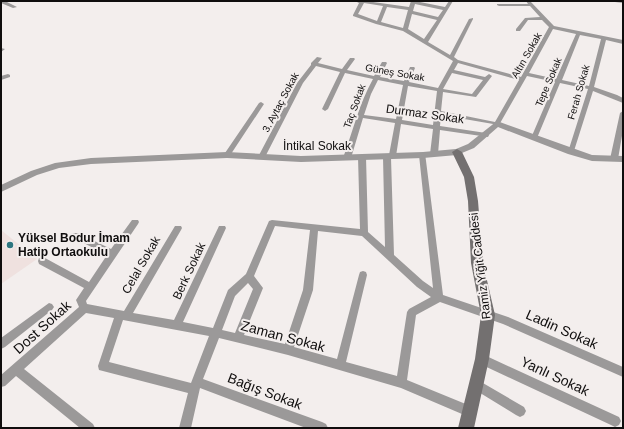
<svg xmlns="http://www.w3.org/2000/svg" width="624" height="429" font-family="Arial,sans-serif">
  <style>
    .built { fill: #efe1df }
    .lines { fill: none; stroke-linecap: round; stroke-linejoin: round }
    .minor { fill: #9b9999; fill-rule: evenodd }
    .tertiary { fill: #9b9999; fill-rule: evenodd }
    .secondary { fill: #737070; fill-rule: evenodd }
    .poi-dot { fill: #2e7680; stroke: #f3eeed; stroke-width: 1.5 }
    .labels { text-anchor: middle; stroke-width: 4; stroke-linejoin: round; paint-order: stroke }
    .far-street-label { font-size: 10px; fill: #0f0d0d; stroke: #f3eeed }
    .street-label { font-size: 12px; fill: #0f0d0d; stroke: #f3eeed }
    .poi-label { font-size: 12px; font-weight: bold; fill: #0f0d0d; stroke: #f3eeed; text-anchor: start }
    .near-street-label { font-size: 14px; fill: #0f0d0d; stroke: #f3eeed }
  </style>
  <rect width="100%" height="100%" fill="#f3eeed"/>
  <path class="built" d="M1,230L37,259L1,284Z"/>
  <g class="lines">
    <path class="minor" d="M1,1H5L17,7L13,8L1,3Z
      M355,1H366L409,7L411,1H415L445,7L449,1H453L428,42L450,55L469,19L473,18V19L454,57L458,60L521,77L549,27L542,20H528L520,31H516V29L525,18L540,17L530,6H499L497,5V4H528L526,1H530L554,26L623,40V44L606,40L594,87L617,95L623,98V103L593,91L573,154H569L568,152L588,89L560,83L537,138L534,140L531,138L555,82L527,76L499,125L441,115L440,126L486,133L489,135L488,137L440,130L438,154L434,156L430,154L433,129L401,124L396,156L394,158H391L394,255L423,281L433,288L419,155L423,153H425L443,295L508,317L623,367V377L503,324L440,302L416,315L407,380L473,407L475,411L473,415L469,417L401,388L288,355L219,338L203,379L322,422L326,424L328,428H306L200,388L191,428H179L188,393L99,370L98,366L114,318L86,313L24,369L93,424L95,428H80L16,376L5,386L1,387V375L79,307L76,300L84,288L39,264L38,261L39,258L42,257L45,258L89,282L107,255L72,237L71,235L72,233H78L111,249L132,220H138L139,222L138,224L86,301L87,304L124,311L175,226H181L182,228L181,230L133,313L174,320L219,226H225L226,228L183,322L213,328L228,290L246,274L269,221L272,220L360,229L358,157L362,155L366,157L368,232L385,247L383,157L385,155H389L395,123L363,118L351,158L347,160L343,158C353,131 359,104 373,79L345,73L328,109L325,111L322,109L340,72L316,66L303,83L264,159H260L258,157L297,83L311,65V63L317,57L322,58L318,63L342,69L350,58H354L355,59L347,70L374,76L382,62H386L387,63L380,77L404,81L410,67H414L415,68L409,82L438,88L453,61L403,31L376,24L353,16V15L359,3ZM364,3L383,6L377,21L358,14ZM415,4L443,10L438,17L413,11ZM387,7L408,10L403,28L381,22ZM412,14L437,20L424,39L408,29ZM553,29L576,34L556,79L529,73ZM580,35L601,39L589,86L562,80ZM458,63L519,80L495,122L441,111L443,92L476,97L492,76L489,74L485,77L454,70ZM452,73L483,80L472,94L443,89ZM378,80L403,85L396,119L364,115L371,94ZM408,86L437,91L433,125L402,120ZM275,226L310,230L303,290L285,344L244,335L263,288L254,276ZM318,231L362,236L417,287L431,297L409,309L407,312L397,376L346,362L367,275L366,272L363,271L360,272L359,275L337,359L294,347L313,290ZM248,283L253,289L235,333L222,330L235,296ZM123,320L209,336L191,383L109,362Z
      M615,1H623V3L615,2Z
      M1,48L5,49L1,52Z
      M8,74L10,75V77L1,80V76Z
      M261,102L264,104L229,157H225L223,155L225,153L259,103Z
      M623,111V130L618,159L614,161L610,159L620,113Z
      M49,303L52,304L54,307L52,310L5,347L1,349V338Z
      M482,354L619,417L621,421L619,425L615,427L611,425L478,363L477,359L478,355Z
      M476,379L524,407L526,411L524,415L520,417L516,415L472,388L471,384L472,380Z"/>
    <path class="tertiary" d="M497,121L592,155L623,156V162L592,161L568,154L498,127L474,148L457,155L423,158L301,162L227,158L91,164L59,168L37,175L1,192V185L31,171L55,163L91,158L227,152L301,156L423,152L456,149L468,144Z"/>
    <path class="secondary" d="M457,149L462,152L474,177L478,201L483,263L495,315L489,359L474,428H458L475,359L481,315L471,263L468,201L464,177L452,152Z"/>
  </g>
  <circle class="poi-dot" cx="10" cy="245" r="4"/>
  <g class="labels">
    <g class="far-street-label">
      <text transform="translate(526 55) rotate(-60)" y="4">Altın Sokak</text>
      <text transform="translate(395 72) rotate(10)" y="4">Güneş Sokak</text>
      <text transform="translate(548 82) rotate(-67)" y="4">Tepe Sokak</text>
      <text transform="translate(578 92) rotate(-74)" y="4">Ferah Sokak</text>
      <text transform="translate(280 102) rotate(-62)" y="4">3. Aytaç Sokak</text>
      <text transform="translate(354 106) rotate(-70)" y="4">Taç Sokak</text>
    </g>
    <g class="street-label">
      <text transform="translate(425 114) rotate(8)" y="4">Durmaz Sokak</text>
      <text x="317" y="150">İntikal Sokak</text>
      <text transform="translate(141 265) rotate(-60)" y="4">Celal Sokak</text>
      <text transform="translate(480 266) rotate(-97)" y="4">Ramiz Yiğit Caddesi</text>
      <text transform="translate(189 271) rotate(-65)" y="4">Berk Sokak</text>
    </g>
    <g class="poi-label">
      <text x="18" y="242">Yüksel Bodur İmam<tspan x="18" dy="14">Hatip Ortaokulu</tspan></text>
    </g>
    <g class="near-street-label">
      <text transform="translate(42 327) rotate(-42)" y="5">Dost Sokak</text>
      <text transform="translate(562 329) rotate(24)" y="5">Ladin Sokak</text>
      <text transform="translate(283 336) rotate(15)" y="5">Zaman Sokak</text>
      <text transform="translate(555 376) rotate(25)" y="5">Yanlı Sokak</text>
      <text transform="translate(265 391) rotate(21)" y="5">Bağış Sokak</text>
    </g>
  </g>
  <rect width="624" height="429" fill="none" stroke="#0f0d0d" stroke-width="4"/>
</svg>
